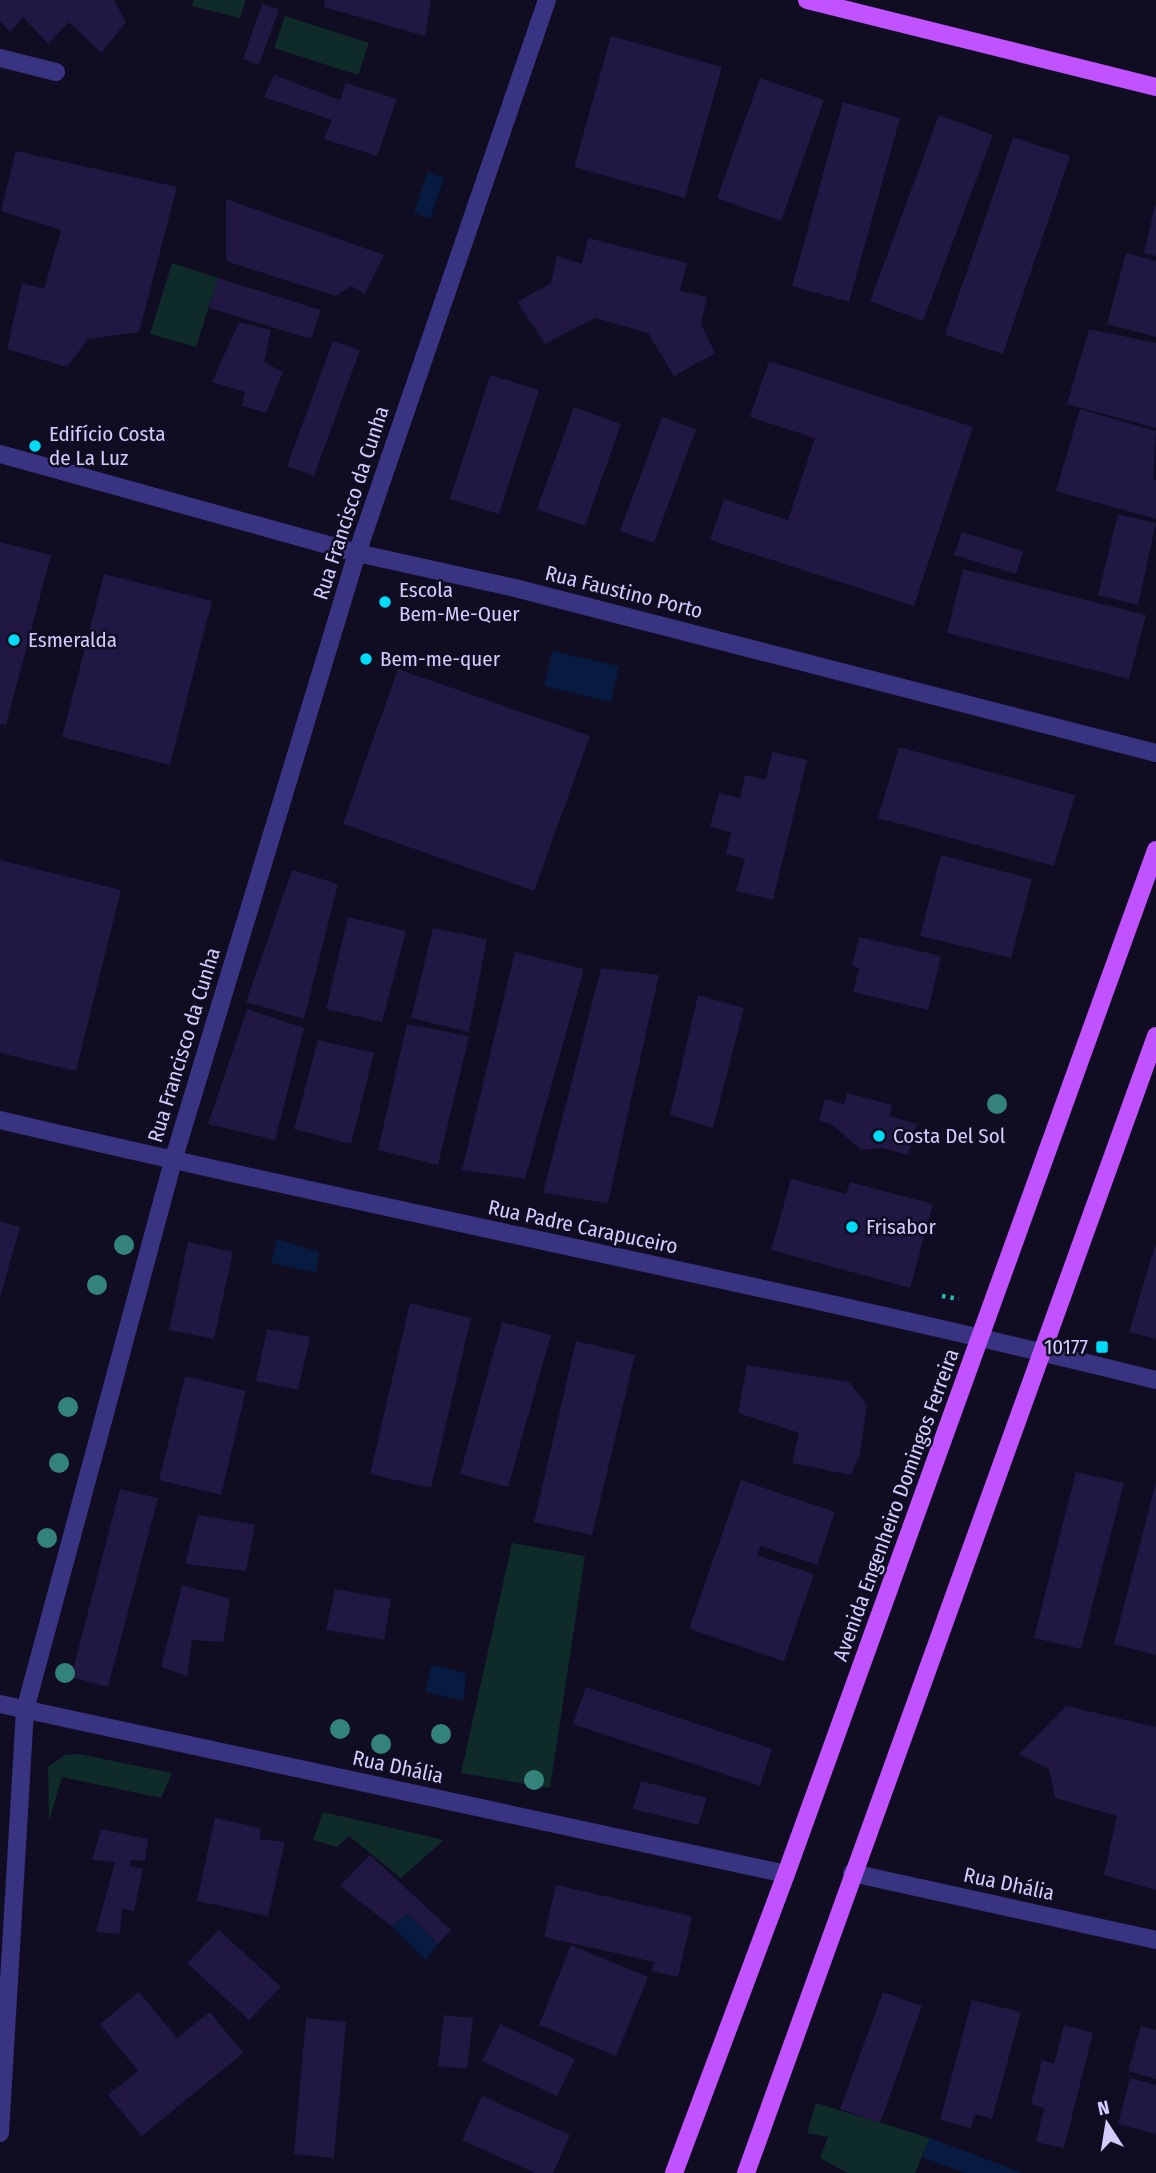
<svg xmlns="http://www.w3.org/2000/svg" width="1156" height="2173" font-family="'Fira Sans Condensed',sans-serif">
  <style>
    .green { fill: #0e2b2a }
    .water { fill: #071a3f }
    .building { fill: #201743 }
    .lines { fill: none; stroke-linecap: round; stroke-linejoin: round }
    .path { stroke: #27b7b0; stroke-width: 4.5; stroke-dasharray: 3.5 5; stroke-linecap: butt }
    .minor { stroke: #383482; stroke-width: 18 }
    .major { stroke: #c053ff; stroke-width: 18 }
    .tree { fill: #34837a }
    .poi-dot { fill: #00dbf7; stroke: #100c21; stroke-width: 2.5 }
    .labels { text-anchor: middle; stroke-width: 5; stroke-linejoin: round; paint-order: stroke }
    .poi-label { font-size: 21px; fill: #d2ccff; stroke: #100c21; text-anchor: start }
    .street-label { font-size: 21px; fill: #d2ccff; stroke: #100c21 }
  </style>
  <rect width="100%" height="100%" fill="#100c21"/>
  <path class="green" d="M193,0H246L240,18L192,6Z
    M285,16L369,43L358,75L274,48Z
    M172,263L218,278L196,347L150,334Z
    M512,1543L585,1556L550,1788L461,1773Z
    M79,1754L172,1773L161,1798L62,1777L49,1821L48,1767L65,1755Z
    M323,1812L444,1840L401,1878L349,1836L337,1847L313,1840Z
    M816,2103L930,2138L915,2173H848L820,2158L828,2137L807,2133Z"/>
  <path class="water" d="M427,172L444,178L430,219L414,213Z
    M552,651L619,666L611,702L544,686Z
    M277,1239L319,1252L316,1273L271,1263Z
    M431,1665L466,1673L464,1701L425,1692Z
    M408,1913L438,1944L426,1960L391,1926Z
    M930,2138L1023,2173H965L921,2157Z"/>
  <path class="building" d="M0,0H114L126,22L101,53L69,22L48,44L23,17L10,32L0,21Z
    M325,0H431L425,36L324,7Z
    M262,4L279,9L259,65L243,59Z
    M611,36L722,67L685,198L574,167Z
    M274,75L340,100L346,83L397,99L377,156L324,139L332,120L264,97Z
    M760,78L824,100L781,221L717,198Z
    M843,102L900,118L849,302L792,286Z
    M939,115L993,135L923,321L870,301Z
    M1013,137L1070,156L1003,354L945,335Z
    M16,151L177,187L139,332L88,339L67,367L7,349L22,283L44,289L61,230L1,211Z
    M226,199L384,255L365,294L351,286L335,296L226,261Z
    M1155,205L1156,206V256L1144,253Z
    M588,238L687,263L680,291L707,297L701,324L715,353L674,376L648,333L595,318L545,344L517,302L551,283L557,256L582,264Z
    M1126,253L1156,261V337L1107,324Z
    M218,278L321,310L311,339L209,308Z
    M239,322L271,330L264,362L283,372L266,413L242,406L245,392L212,382Z
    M1089,329L1156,343V428L1067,404Z
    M333,341L360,350L314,476L287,466Z
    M769,361L973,427L914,606L710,540L724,499L788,520L815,438L750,417Z
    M490,375L539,390L499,514L450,499Z
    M574,407L621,424L585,526L537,509Z
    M1080,409L1156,431L1153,479L1156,480V519L1056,491Z
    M662,417L696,429L654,543L620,531Z
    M1118,514L1156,523L1138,605L1098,595Z
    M962,532L1023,551L1016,574L954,555Z
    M0,542L51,555L6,725L0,724Z
    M963,569L1146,615L1129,679L947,633Z
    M104,574L212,601L170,765L62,737Z
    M398,669L590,736L534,891L343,824Z
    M899,747L1075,795L1054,866L878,818Z
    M772,752L807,760L773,900L736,891L745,859L726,854L731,832L710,827L719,793L740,798L745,775L766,780Z
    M941,855L1032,879L1011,958L920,936Z
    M0,860L121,890L76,1071L0,1053Z
    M292,870L338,884L304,1019L246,1002Z
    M348,917L406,931L382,1022L326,1009Z
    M433,928L487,939L469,1032L411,1018Z
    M859,937L941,956L928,1010L853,992L859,968L852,966Z
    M515,952L584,969L525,1179L462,1170Z
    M601,968L659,975L608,1203L543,1193Z
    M698,995L744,1008L713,1128L670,1115Z
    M247,1009L304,1028L275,1140L208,1124Z
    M407,1024L469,1036L438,1165L378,1150Z
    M318,1040L374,1053L351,1144L294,1129Z
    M847,1093L892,1105L889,1116L917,1124L908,1155L882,1148L861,1150L831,1124L819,1121L825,1099L844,1104Z
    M791,1179L846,1194L850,1182L933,1204L910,1288L771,1250Z
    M0,1221L20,1227L1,1294H0Z
    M188,1242L233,1252L214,1339L169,1330Z
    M1155,1246H1156V1339L1129,1332Z
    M410,1303L471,1318L431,1488L370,1474Z
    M502,1322L551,1335L508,1487L460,1474Z
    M267,1329L310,1337L298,1390L256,1381Z
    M576,1341L635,1355L592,1535L534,1522Z
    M747,1365L849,1382L867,1405L860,1454L851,1475L792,1463L799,1433L738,1413Z
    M185,1376L246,1391L221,1495L159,1480Z
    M1076,1472L1124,1483L1081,1649L1034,1638Z
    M741,1480L835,1512L817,1565L761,1546L757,1555L814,1574L784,1661L689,1629Z
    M1156,1482V1655L1114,1644Z
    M120,1489L158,1498L108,1687L71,1677Z
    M198,1515L255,1525L246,1571L185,1564Z
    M182,1585L230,1599L223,1642L192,1640L187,1676L161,1667Z
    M335,1589L391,1599L384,1640L326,1630Z
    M586,1687L772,1749L760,1786L573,1724Z
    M1066,1706L1156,1727V1890L1104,1875L1117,1816L1055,1798L1049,1769L1019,1754Z
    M641,1781L707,1798L698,1825L633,1809Z
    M215,1818L261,1828L260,1839L285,1842L268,1916L197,1901Z
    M101,1829L148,1839L145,1861L131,1860L130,1866L143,1869L134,1911L122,1909L120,1934L96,1932L115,1862L92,1860Z
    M370,1855L451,1930L438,1944L408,1913L391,1926L340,1886Z
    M556,1885L692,1916L678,1977L652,1971L654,1962L544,1937Z
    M219,1930L281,1987L249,2020L187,1963Z
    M571,1945L648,1977L616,2056L539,2025Z
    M139,1992L177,2038L210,2012L243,2053L142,2136L108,2095L138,2071L100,2024Z
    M883,1992L922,2006L880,2123L840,2109Z
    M972,2000L1021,2012L992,2119L975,2114L971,2128L940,2120Z
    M444,2015L473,2018L467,2069L438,2066Z
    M306,2018L346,2022L334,2158L294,2154Z
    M500,2024L575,2059L557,2096L482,2061Z
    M1064,2025L1093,2033L1064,2148L1036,2142L1044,2108L1031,2104L1042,2060L1054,2064Z
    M1141,2026L1156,2030V2079L1128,2071Z
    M1130,2078L1156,2085V2134L1118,2124Z
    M482,2096L570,2135L553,2173H535L462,2140Z"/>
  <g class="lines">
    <path class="path" d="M942,1296L959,1299"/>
    <path class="minor" d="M0,58L56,72
      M0,454L357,553L515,588L1156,753
      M0,1120C384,1211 772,1285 1156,1380
      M0,1704L786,1874
      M852,1873L1156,1940
      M0,2133L25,1710L173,1161L357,553L547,0"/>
    <path class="major" d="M807,0L1156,87
      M674,2173L786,1874L1156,850
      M746,2173L1156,1036"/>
  </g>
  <g class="tree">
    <circle cx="997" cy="1104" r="10"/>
    <circle cx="124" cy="1245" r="10"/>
    <circle cx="97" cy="1285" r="10"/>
    <circle cx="68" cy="1407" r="10"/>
    <circle cx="59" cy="1463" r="10"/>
    <circle cx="47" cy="1538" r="10"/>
    <circle cx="65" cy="1673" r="10"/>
    <circle cx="340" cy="1729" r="10"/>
    <circle cx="441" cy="1734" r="10"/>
    <circle cx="381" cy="1744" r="10"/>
    <circle cx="534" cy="1780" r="10"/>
  </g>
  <g class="poi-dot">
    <circle cx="35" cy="446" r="7"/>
    <circle cx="385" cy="602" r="7"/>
    <circle cx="14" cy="640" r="7"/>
    <circle cx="366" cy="659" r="7"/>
    <circle cx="879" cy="1136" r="7"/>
    <circle cx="852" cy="1227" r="7"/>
    <rect x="1095" y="1340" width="14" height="14" rx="3.5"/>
  </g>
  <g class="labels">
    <g class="poi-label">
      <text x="49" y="441">Edifício Costa<tspan x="49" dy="24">de La Luz</tspan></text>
      <text x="399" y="597">Escola<tspan x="399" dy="24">Bem-Me-Quer</tspan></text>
      <text x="28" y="647">Esmeralda</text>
      <text x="380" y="666">Bem-me-quer</text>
      <text x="893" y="1143">Costa Del Sol</text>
      <text x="866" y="1234">Frisabor</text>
      <text x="1088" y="1354" text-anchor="end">10177</text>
    </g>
    <g class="street-label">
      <text transform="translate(351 503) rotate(-72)" y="7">Rua Francisco da Cunha</text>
      <text transform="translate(624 592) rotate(14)" y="7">Rua Faustino Porto</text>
      <text transform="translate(184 1045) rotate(-73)" y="7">Rua Francisco da Cunha</text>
      <text transform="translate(583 1227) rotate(12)" y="7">Rua Padre Carapuceiro</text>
      <text transform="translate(896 1505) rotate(-70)" y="7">Avenida Engenheiro Domingos Ferreira</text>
      <text transform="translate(398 1767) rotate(12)" y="7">Rua Dhália</text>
      <text transform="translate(1009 1884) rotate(12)" y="7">Rua Dhália</text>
    </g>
  </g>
  <g transform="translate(1107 2124) rotate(348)" stroke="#100c21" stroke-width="5" paint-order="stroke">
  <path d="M0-5L12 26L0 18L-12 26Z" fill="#d2ccff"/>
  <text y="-10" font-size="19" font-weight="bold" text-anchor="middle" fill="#d2ccff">N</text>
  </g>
</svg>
